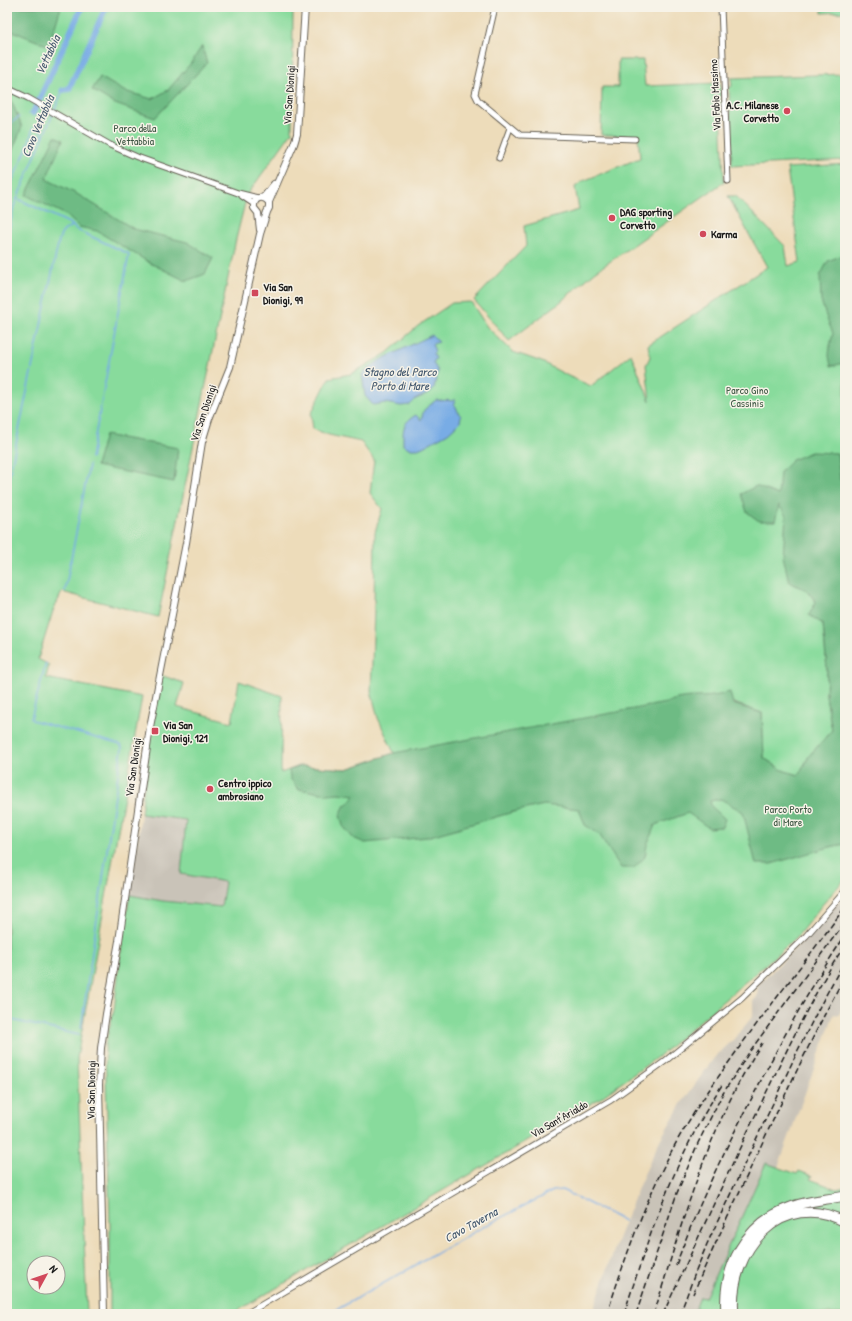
<svg xmlns="http://www.w3.org/2000/svg" width="852" height="1321" font-family="'Patrick Hand',sans-serif">
  <style>
    .industrial { fill: #c9c3b8 }
    .green { fill: #88db9c; stroke: #527c5c; fill-rule: evenodd }
    .forest { fill: #6ebb84; stroke: #456c50 }
    .water { fill: #78ace5; stroke: #4a6480 }
    .lines { fill: none; stroke-linecap: round; stroke-linejoin: round }
    .stream { stroke: #78ace5; stroke-width: 1.5 }
    .canal { stroke: #78ace5; stroke-width: 6 }
    .minor-casing { stroke: #655f53; stroke-width: 7 }
    .tertiary-casing { stroke: #655f53; stroke-width: 8 }
    .motorway-casing { stroke: #655f53; stroke-width: 11 }
    .minor { stroke: #fff; stroke-width: 5 }
    .tertiary { stroke: #fff; stroke-width: 6 }
    .motorway { stroke: #fff; stroke-width: 9 }
    .rail { stroke: #1c1c1c; stroke-width: 1.5; stroke-dasharray: 6 3; stroke-linecap: butt }
    .poi-dot { fill: #d1495b; stroke: #f7f3e8; stroke-width: 1.5 }
    .labels { text-anchor: middle; stroke-width: 3; stroke-linejoin: round; paint-order: stroke }
    .street-label { font-size: 11px; fill: #1c1c1c; stroke: #f7f3e8 }
    .poi-label { font-size: 11px; font-weight: bold; fill: #1c1c1c; stroke: #f7f3e8; text-anchor: start }
    .park-label { font-size: 11px; fill: #3c5542; stroke: #f7f3e8 }
    .water-label { font-size: 12px; font-style: italic; fill: #41566c; stroke: #f7f3e8 }
  </style>
  <rect width="100%" height="100%" fill="#f7f3e8"/>
  <filter id="ink" filterUnits="userSpaceOnUse"><feTurbulence type="fractalNoise" baseFrequency=".025" numOctaves="2"/><feDisplacementMap in="SourceGraphic" scale="8" xChannelSelector="R" yChannelSelector="G"/><feConvolveMatrix kernelMatrix="1 2 1 2 8 2 1 2 1" color-interpolation-filters="sRGB"/></filter>
  <filter id="wash" filterUnits="userSpaceOnUse"><feTurbulence type="fractalNoise" baseFrequency=".012" numOctaves="4" result="noise"/><feDisplacementMap in="SourceGraphic" scale="16" xChannelSelector="R" yChannelSelector="G"/><feGaussianBlur stdDeviation="0.9" result="paint"/><feColorMatrix in="noise" values="0 0 0 0 0 0 0 0 0 0 0 0 0 0 0 0 0 1.4 0 .05"/><feComposite in="paint" operator="in"/></filter>
  <g filter="url(#wash)">
    <rect width="100%" height="100%" fill="#eddcba"/>
    <path class="industrial" d="M141,814L186,820L225,882L222,907L163,901L130,895Z
      M845,895V1000L839,1015L834,1014L778,1167L766,1163L705,1299L700,1297L693,1314H592L618,1239L640,1183L660,1140L681,1104L714,1058L733,1040L753,1016V1001L757,997L758,985L803,941Z"/>
    <path class="green" d="M7,7H293L292,132L247,195L236,239L158,617L62,592L53,611L38,659L49,665L46,678L142,697L77,1058L87,1314H7ZM34,1263H58V1287H34Z
      M822,7H845V12L822,13Z
      M618,60H643L645,86L720,83L724,182L595,272L558,304L509,341L474,300L526,246L524,226L579,210L575,187L583,181L640,158L638,136L601,135L602,87H618Z
      M845,74V160L732,166L729,88L732,86L731,78Z
      M845,164V548L789,582L807,590L816,602L810,615L823,624L827,669L826,696L832,730L809,756L799,775L782,770L764,758L762,713L714,696L830,847L845,844V879L822,905L796,938L663,1053L599,1099L232,1314H110V1224L105,1045L114,1010L122,943L130,895L163,901L221,907L225,882L181,874L186,820L141,814L151,726L160,675L184,683L177,707L232,722L239,681L282,696L281,773L299,766L347,769L394,753L378,718L371,691L374,611L375,532L382,509L370,493L374,460L361,442L329,435L313,429L311,414L329,378L351,374L387,353L418,326L452,303L471,302L487,327L513,352L542,362L568,376L591,386L631,354L650,401L646,365L650,357L648,345L767,267L728,196H736L785,246L788,266L800,262L787,168Z
      M766,1163L797,1174L799,1171L812,1176L810,1179L836,1189L845,1187V1314H693L700,1297L705,1298Z"/>
    <path class="forest" d="M7,7H61L49,46L7,29Z
      M202,46L207,63L155,118L115,104L92,90L100,77L124,91L152,99L168,90L191,63Z
      M7,100L12,102L22,127L7,164Z
      M55,136L63,140L46,179L77,194L134,229L187,242L213,258L205,274L186,281L150,263L97,231L79,227L66,215L26,195Z
      M845,254V363L831,366L829,356L830,346L833,333L828,322L821,301L820,276L828,261Z
      M105,435L178,448L174,482L96,466Z
      M811,452L837,453L840,480L845,481V844L830,847L771,864H756L743,812L721,799L710,801L712,807L725,819L722,827L709,828L688,813L655,825L647,845L645,857L634,868H621L599,834L585,825L579,809L544,805L513,812L427,837L365,843L353,838L343,826L340,815L345,805L351,801L355,795L338,793L327,794L298,789L290,778L289,770L303,766L347,769L394,753L666,703C681,695 699,698 714,696C720,695 725,693 730,692L733,704L762,713L764,758L782,770L799,775L809,756L832,730L826,696L827,669L823,624L809,615L816,602L807,590L789,582L783,556L786,516L779,505L775,521H759L747,512L741,494L756,486L778,495L780,472L792,460Z"/>
    <path class="water" d="M432,335L439,342L432,344L435,351L433,354L436,358L433,363L438,371L434,388L430,393L416,399L410,405L401,406L385,403L373,405L365,396L362,374L380,360Z
      M455,399L454,404C458,408 457,413 461,416L460,422L448,433L423,447L418,449H411L403,445C403,429 402,423 416,415L421,420L424,410L436,400C442,402 446,399 452,401Z"/>
    <g class="lines">
      <path class="stream" d="M28,114L33,113
        M7,126L19,117
        M40,128L43,136
        M9,194L8,190L28,146L33,128
        M18,199L71,224L77,230L127,253L129,254L91,458
        M7,238L14,206L63,90
        M7,487L59,240C62,230 64,231 72,226
        M65,591L89,465
        M46,663L31,718L32,720L121,745L122,748L81,1028
        M7,1019L79,1035
        M329,1314L485,1226L553,1191L562,1190L624,1221"/>
      <path class="canal" d="M63,90L69,89L106,7
        M33,113L82,7"/>
    </g>
  </g>
  <g filter="url(#ink)">
    <g class="lines">
      <defs>
        <path id="minor" d="M495,7L475,94L478,100L520,135L635,139
          M721,7L728,181
          M7,88L28,98L110,145L137,157L238,193L258,198
          M499,158L510,128
          M242,196L254,204
          M246,1314L611,1100L664,1062L742,998L806,936L845,891"/>
        <path id="tertiary" d="M263,198L274,184
          M260,230L258,213L254,208C253,198 262,194 269,202
          M104,1314L99,1085L101,1048L106,1014L119,941L150,727L186,543L202,442L209,419L230,367L260,234L267,212L269,208V202L294,144L297,134L305,7"/>
        <path id="motorway" d="M726,1314C722,1268 745,1223 791,1207C808,1200 827,1200 845,1196
          M734,1314C727,1252 782,1187 845,1222"/>
      </defs>
      <use href="#minor" class="minor-casing"/>
      <use href="#tertiary" class="tertiary-casing"/>
      <use href="#motorway" class="motorway-casing"/>
      <use href="#minor" class="minor"/>
      <use href="#tertiary" class="tertiary"/>
      <use href="#motorway" class="motorway"/>
      <path class="rail" d="M676,1265C697,1207 724,1151 753,1096C781,1041 810,987 845,936
        M693,1294C716,1241 741,1189 765,1137C791,1083 816,1029 845,976
        M607,1314C626,1255 647,1195 677,1141C696,1107 719,1076 741,1045C775,999 811,954 845,907
        M624,1314C650,1233 675,1157 722,1085
        M636,1314L677,1193L698,1143L722,1095L750,1051L845,922
        M654,1314C682,1222 709,1125 762,1043
        M663,1314C698,1239 732,1163 768,1089C792,1040 815,990 845,945
        M680,1314L694,1276L707,1244L798,1050L820,1006L845,960"/>
    </g>
  </g>
  <g class="poi-dot">
    <circle cx="787" cy="111" r="4"/>
    <circle cx="612" cy="218" r="4"/>
    <circle cx="703" cy="234" r="4"/>
    <rect x="251" y="289" width="8" height="8" rx="2"/>
    <rect x="151" y="727" width="8" height="8" rx="2"/>
    <circle cx="210" cy="789" r="4"/>
  </g>
  <g class="labels">
    <g class="street-label">
      <text transform="translate(289 95) rotate(-86)" y="4">Via San Dionigi</text>
      <text transform="translate(715 95) rotate(-93)" y="4">Via Fabio Massimo</text>
      <text transform="translate(203 413) rotate(-71)" y="4">Via San Dionigi</text>
      <text transform="translate(133 767) rotate(-82)" y="4">Via San Dionigi</text>
      <text transform="translate(91 1090) rotate(-89)" y="4">Via San Dionigi</text>
      <text transform="translate(559 1119) rotate(-30)" y="4">Via Sant'Arialdo</text>
    </g>
    <g class="poi-label">
      <text x="779" y="109" text-anchor="end">A.C. Milanese<tspan x="779" dy="13">Corvetto</tspan></text>
      <text x="620" y="216">DAG sporting<tspan x="620" dy="13">Corvetto</tspan></text>
      <text x="711" y="238">Karma</text>
      <text x="263" y="291">Via San<tspan x="263" dy="13">Dionigi, 99</tspan></text>
      <text x="163" y="729">Via San<tspan x="163" dy="13">Dionigi, 121</tspan></text>
      <text x="218" y="787">Centro ippico<tspan x="218" dy="13">ambrosiano</tspan></text>
    </g>
    <g class="park-label">
      <text x="135" y="132">Parco della<tspan x="135" dy="13">Vettabbia</tspan></text>
      <text x="747" y="394">Parco Gino<tspan x="747" dy="13">Cassinis</tspan></text>
      <text x="788" y="813">Parco Porto<tspan x="788" dy="13">di Mare</tspan></text>
    </g>
    <g class="water-label">
      <text transform="translate(48 55) rotate(-65)" y="4">Vettabbia</text>
      <text transform="translate(38 126) rotate(-67)" y="4">Cavo Vettabbia</text>
      <text x="400" y="376">Stagno del Parco<tspan x="400" dy="14">Porto di Mare</tspan></text>
      <text transform="translate(471 1225) rotate(-29)" y="4">Cavo Taverna</text>
    </g>
  </g>
  <rect width="852" height="1321" fill="none" stroke="#f7f3e8" stroke-width="24"/>
  <g transform="translate(46 1275) rotate(50)"><circle r="19" fill="#f7f3e8" stroke="#9f9d96"/>
  <path d="M0-3L7 15L0 10L-7 15Z" fill="#d1495b"/>
  <text y="-6" font-size="11" font-weight="bold" text-anchor="middle" fill="#1c1c1c">N</text>
  </g>
</svg>
